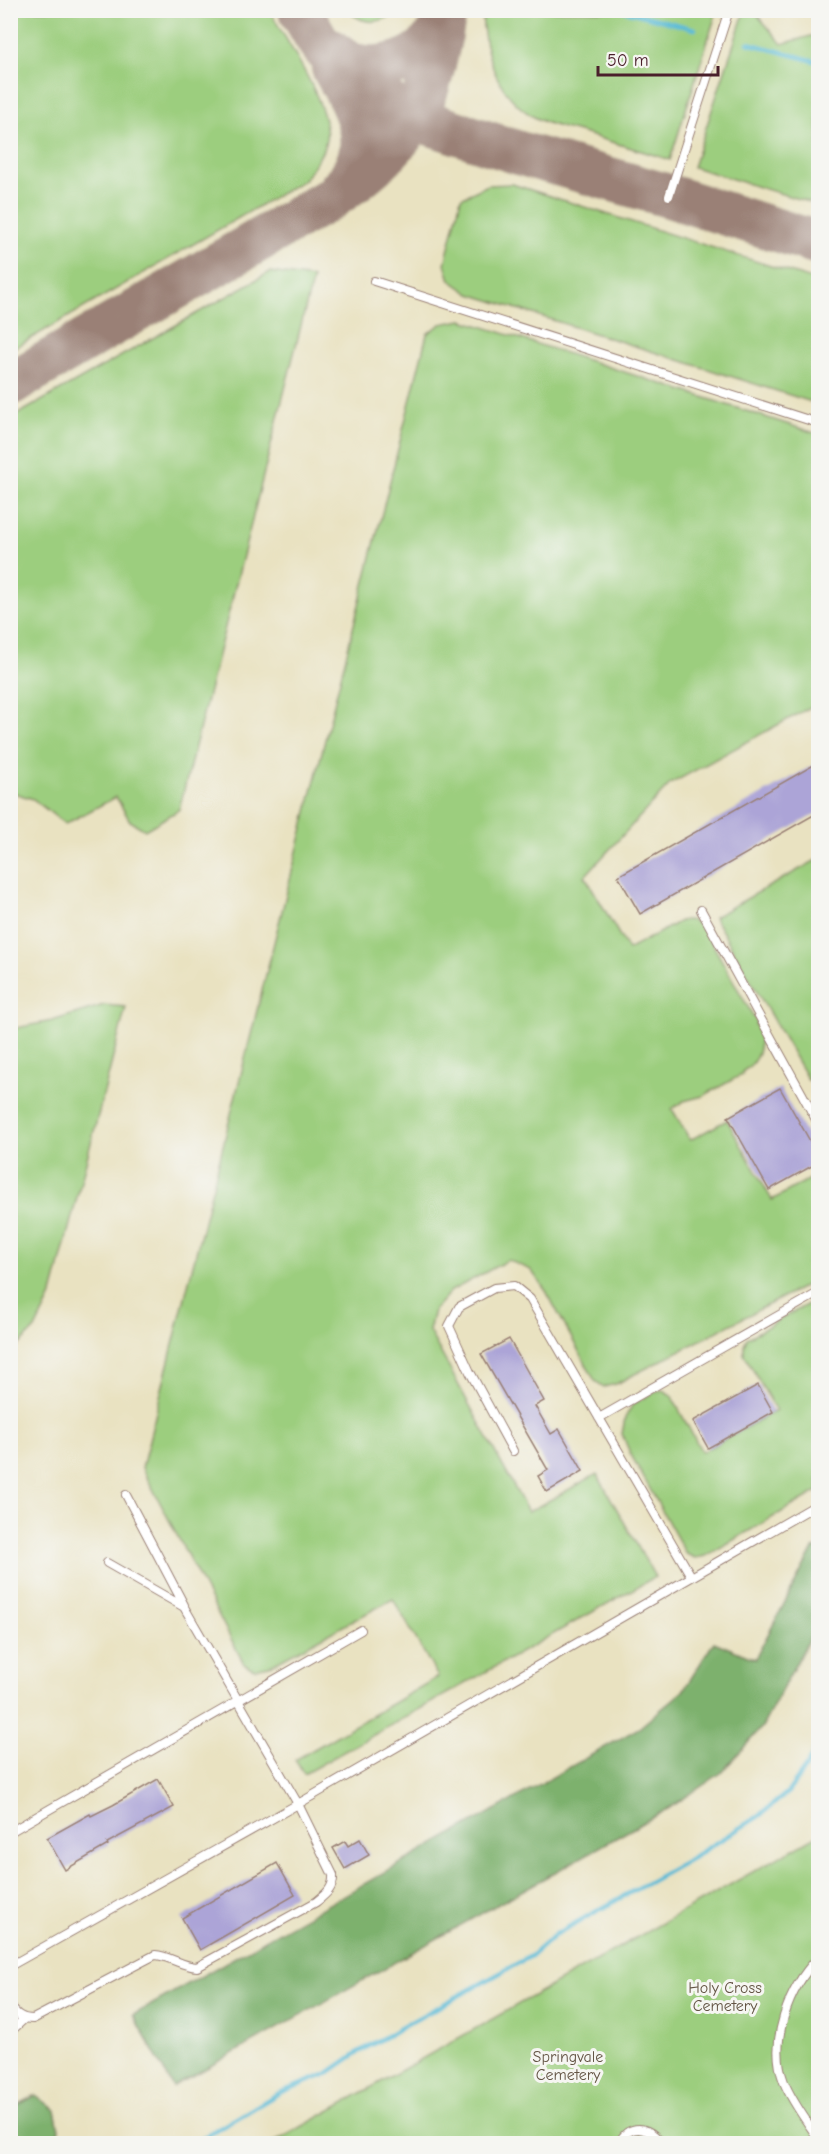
<svg xmlns="http://www.w3.org/2000/svg" width="829" height="2154" font-family="'Comic Neue',sans-serif">
  <style>
    .green { fill: #9cce7e; stroke: #737654; stroke-width: 1.5 }
    .forest { fill: #7db16d; stroke: #64684c; stroke-width: 1.5 }
    .lines { fill: none; stroke-linecap: round; stroke-linejoin: round }
    .stream { stroke: #57bad6; stroke-width: 4.5 }
    .taxiway { stroke: #9a8076; stroke-width: 44 }
    .building { fill: #aca4d7 }
    .lane-casing { stroke: #9a8076; stroke-width: 10 }
    .lane { stroke: #fff; stroke-width: 8 }
    .labels { text-anchor: middle; stroke-width: 6; stroke-linejoin: round; paint-order: stroke }
    .park-label { font-size: 16px; fill: #635444; stroke: #f6f6f2 }
  </style>
  <rect width="100%" height="100%" fill="#f6f6f2"/>
  <filter id="ink" filterUnits="userSpaceOnUse"><feTurbulence type="fractalNoise" baseFrequency=".0167" numOctaves="2"/><feDisplacementMap in="SourceGraphic" scale="12" xChannelSelector="R" yChannelSelector="G"/><feConvolveMatrix kernelMatrix="1 2 1 2 8 2 1 2 1" color-interpolation-filters="sRGB"/></filter>
  <filter id="wash" filterUnits="userSpaceOnUse"><feTurbulence type="fractalNoise" baseFrequency=".008" numOctaves="4" result="noise"/><feDisplacementMap in="SourceGraphic" scale="24" xChannelSelector="R" yChannelSelector="G"/><feGaussianBlur stdDeviation="1.35" result="paint"/><feColorMatrix in="noise" values="0 0 0 0 0 0 0 0 0 0 0 0 0 0 0 0 0 1.4 0 .05"/><feComposite in="paint" operator="in"/></filter>
  <g filter="url(#wash)">
    <rect width="100%" height="100%" fill="#e9e2c1"/>
    <path class="green" d="M11,10L270,11C286,41 332,107 326,140C323,155 312,168 304,180L11,350Z
      M745,10L754,11L782,44L818,34V205L693,167Z
      M348,11H400C383,23 365,27 348,11Z
      M482,11H717L670,160C642,151 614,143 586,134C570,129 549,126 534,117C496,95 483,51 482,11Z
      M512,184L818,281V404L470,294L450,280L445,264L461,198L488,185Z
      M270,272L313,278L179,810L145,830L130,821L116,797L65,824L33,799L11,792V418Z
      M462,320L818,434V703L670,784L585,876L628,950L680,921C690,918 696,921 704,929L757,1023L755,1024C764,1042 760,1061 742,1072L743,1074L703,1096L684,1101L672,1109L690,1140L727,1120L772,1200L818,1174V1279L616,1384L604,1387L595,1381L546,1291L531,1270L508,1260L451,1291L434,1310L429,1331L528,1512L597,1474L655,1577L304,1774L295,1760L438,1677L393,1599L269,1666L254,1669L244,1664L142,1468L427,334L441,324Z
      M818,859V1083L808,1080L714,917Z
      M104,1005L126,1007L52,1294L35,1329L11,1353V1029L52,1021Z
      M808,1304H818V1491L706,1556L695,1558L686,1554L630,1453L622,1434L625,1418L633,1404L657,1391L663,1390L671,1395L702,1452L776,1411L744,1354V1346L747,1338Z
      M818,1835V2143L271,2144Z"/>
    <path class="forest" d="M818,1548V1622L762,1727L721,1773L671,1807L173,2087L133,2015L639,1728L683,1691L714,1642L755,1659L813,1549Z
      M36,2095L55,2110L59,2129L55,2143H11V2109Z"/>
    <g class="lines">
      <path class="stream" d="M622,10L695,29
        M748,43L818,62
        M193,2144L279,2093L327,2074L357,2053L411,2022L531,1956L556,1934L692,1858L759,1816L788,1792L808,1764L818,1743"/>
      <path class="taxiway" d="M300,10L318,41L339,66L361,87L413,118L522,154L669,196L818,243
        M330,50C337,55 345,63 354,65C376,71 406,64 423,50C430,44 436,36 442,28L441,35
        M333,68C356,109 380,148 340,189
        M10,384L330,199C366,174 403,145 421,104C434,75 439,41 446,10"/>
    </g>
    <g id="blocks">
      <path class="building" d="M819,762V812L640,914L618,876Z
        M780,1088L819,1157V1162L769,1190L728,1117Z
        M509,1339L544,1401L535,1406L551,1434L559,1429L583,1471L547,1492L538,1476L548,1470L481,1354Z
        M758,1385L773,1412L708,1448L693,1421Z
        M158,1779L174,1807L107,1843L108,1845L65,1870L47,1838L90,1814L91,1816L113,1805Z
        M360,1839L369,1855L345,1869L333,1848L345,1841L348,1846Z
        M277,1863L295,1895L200,1950L182,1918Z"/>
    </g>
  </g>
  <g filter="url(#ink)">
    <use href="#blocks" fill-opacity="0" stroke="#9a8076" stroke-width="1.5"/>
    <g class="lines">
      <defs>
        <path id="lane" d="M669,196L729,10
          M374,281L818,423
          M701,910L818,1123
          M599,1418L818,1293
          M513,1451L470,1372L449,1326L459,1307L494,1288L514,1286L530,1299L691,1576
          M126,1495L184,1605
          M10,1832L361,1630
          M818,1958C789,1988 768,2041 784,2082C792,2102 806,2120 818,2138
          M10,1966L298,1804L818,1504
          M10,2005C16,2015 22,2019 33,2019L155,1955C170,1956 181,1966 197,1967L316,1902C326,1894 334,1888 333,1875L298,1804L184,1607L107,1563
          M10,2032L24,2019
          M618,2144C621,2140 624,2134 628,2132C641,2124 654,2133 662,2144"/>
      </defs>
      <use href="#lane" class="lane-casing"/>
      <use href="#lane" class="lane"/>
    </g>
  </g>
  <g class="labels">
    <g class="park-label">
      <text x="725" y="1993">Holy Cross<tspan x="725" dy="18">Cemetery</tspan></text>
      <text x="568" y="2062">Springvale<tspan x="568" dy="18">Cemetery</tspan></text>
    </g>
  </g>
  <rect width="829" height="2154" fill="none" stroke="#f6f6f2" stroke-width="36"/>
  <path d="M598 66v9h120v-9" fill="none" stroke="#4a1f2b" stroke-width="3"/>
  <text x="607" y="66" font-size="18" fill="#4a1f2b" stroke="#f6f6f2" stroke-width="4.5" paint-order="stroke">50 m</text>
</svg>
